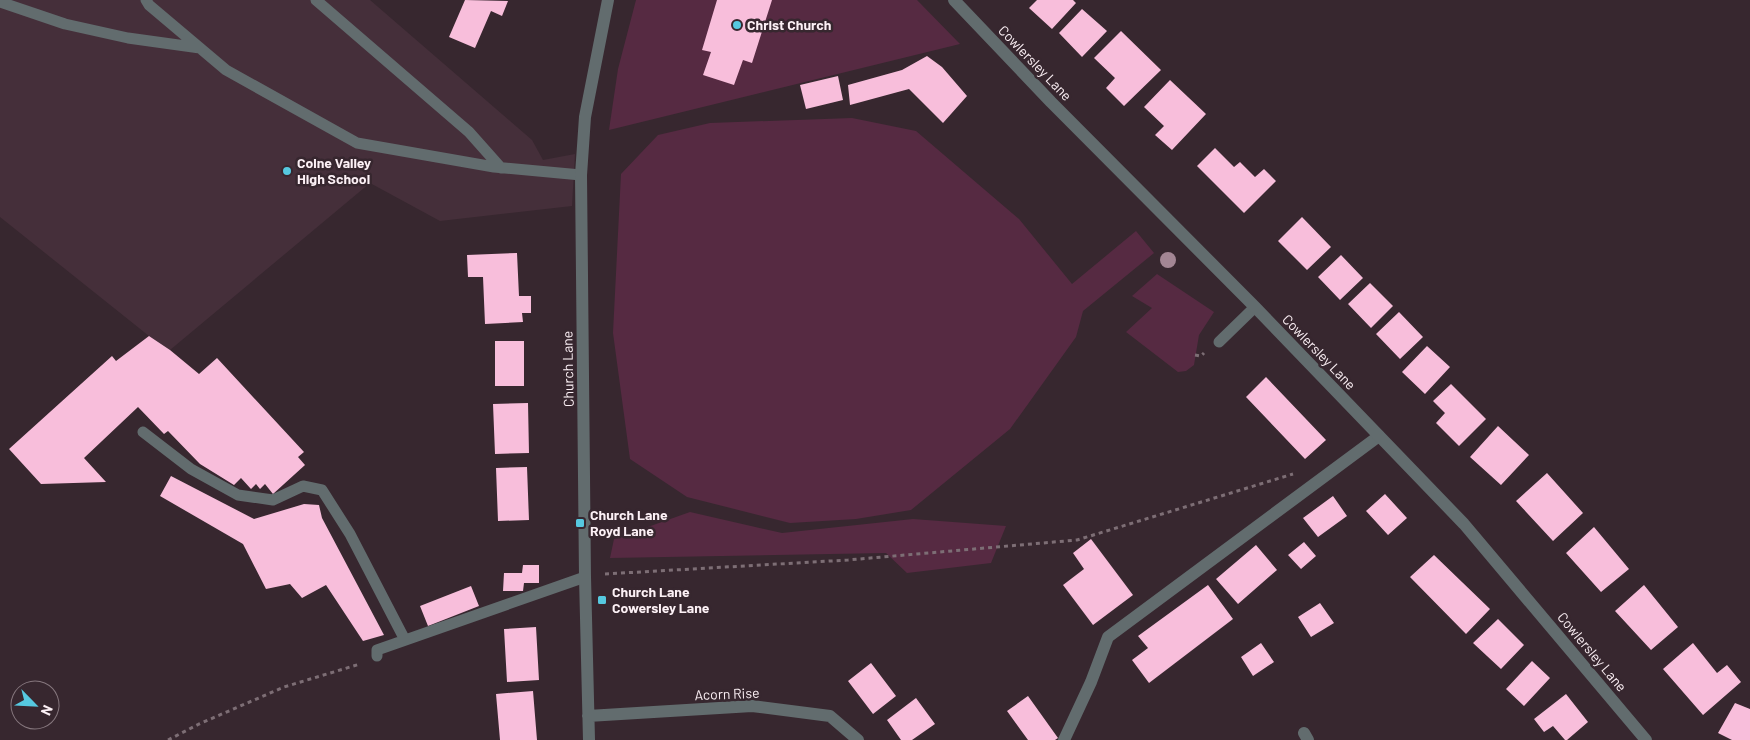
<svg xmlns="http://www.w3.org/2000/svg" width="1750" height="740" font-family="Barlow,sans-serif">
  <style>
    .built { fill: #452f3a }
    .green { fill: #562a42 }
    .building { fill: #f8bedb }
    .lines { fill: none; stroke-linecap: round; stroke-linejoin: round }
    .path { stroke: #7d6e75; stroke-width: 3; stroke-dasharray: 4 4; stroke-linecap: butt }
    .service { stroke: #626c6e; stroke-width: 11 }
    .minor { stroke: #626c6e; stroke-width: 12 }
    .tertiary { stroke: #626c6e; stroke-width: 12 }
    .tree { fill: #a38694 }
    .poi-dot { fill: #56c9e0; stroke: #37272f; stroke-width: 2 }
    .labels { text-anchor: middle; stroke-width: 5; stroke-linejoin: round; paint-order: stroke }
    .poi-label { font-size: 14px; font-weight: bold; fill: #fcf0f5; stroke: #37272f; text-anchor: start }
    .street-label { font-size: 14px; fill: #fcf0f5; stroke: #37272f }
  </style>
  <rect width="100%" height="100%" fill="#37272f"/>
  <path class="built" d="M0,0H370L532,140L543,160L575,154L572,206L440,221L370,183L170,350L149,336L0,217Z"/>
  <path class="green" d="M636,0H917L960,44L609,130L618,69Z
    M852,118L916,131L1019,219L1072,284L1136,231L1154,253L1083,311L1076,337L1010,429L911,510L856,519L790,523L687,497L630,459L613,333L621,174L658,135L710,123Z
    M1157,274L1214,312L1199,335L1194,365L1186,371L1178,372L1126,332L1152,308L1132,296Z
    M690,512L782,533L913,519L1006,526L991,563L907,573L886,553L610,558L614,539Z"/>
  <path class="building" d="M465,0L508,1L502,16L491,11L475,48L449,37Z
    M717,0H772L752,63L743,60L734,85L703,75L711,52L702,50Z
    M1037,0H1073L1076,3L1052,29L1029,8Z
    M1082,9L1107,31L1082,57L1059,33Z
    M1121,31L1161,70L1124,106L1106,88L1115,78L1094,58Z
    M927,56L942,67L967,96L943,123L909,89L850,105L848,85L902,70Z
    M838,76L843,100L806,109L800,85Z
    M1170,80L1206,114L1172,150L1155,135L1164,126L1144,107Z
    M1215,148L1234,167L1240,162L1255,177L1264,169L1276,181L1244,213L1197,166Z
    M1302,217L1331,247L1307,270L1278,241Z
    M517,253L519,296H531V313H522L523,322L485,324L483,277H468L467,255Z
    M1341,255L1363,278L1340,300L1318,277Z
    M1370,283L1393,306L1371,328L1348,304Z
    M1399,312L1423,337L1400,359L1376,334Z
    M149,336L170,350L199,374L217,358L304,452L298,457L305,465L273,494L265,484L260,489L256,484L251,489L241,478L234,485L200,464L168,431L164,434L138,407L84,458L106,482L41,484L9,449L112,356L116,361Z
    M495,341H524V386H495Z
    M1427,346L1450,367L1425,394L1402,372Z
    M1266,377L1326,440L1305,459L1246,397Z
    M1451,384L1486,419L1459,446L1436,423L1445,413L1433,401Z
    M528,403L529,453L495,454L493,404Z
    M1498,426L1529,455L1501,485L1470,457Z
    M527,467L529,520L498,521L496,468Z
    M1547,473L1583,513L1553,541L1516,501Z
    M171,476L254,519L304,504L319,505L322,518L384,635L363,641L326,585L302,598L290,584L266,589L243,544L160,496Z
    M1385,494L1407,518L1388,535L1366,511Z
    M1333,496L1347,516L1318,537L1303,518Z
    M1594,527L1629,569L1601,592L1566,553Z
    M1091,539L1133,595L1093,625L1063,585L1084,569L1073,553Z
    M1304,542L1316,556L1301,569L1288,555Z
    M1256,545L1277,570L1238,604L1216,579Z
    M1434,555L1490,609L1466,634L1410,577Z
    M523,565H539V583H524L523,591H503L504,573H522Z
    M1208,585L1233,619L1149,683L1132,660L1148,648L1138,636Z
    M1644,585L1678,627L1651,650L1615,611Z
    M471,586L479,606L428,626L420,606Z
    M1320,603L1334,623L1311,637L1298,617Z
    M1498,619L1524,645L1501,669L1473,643Z
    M536,627L539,680L507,682L504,629Z
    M1261,643L1274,662L1253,676L1241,657Z
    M1693,643L1717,673L1727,665L1741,682L1703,715L1663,669Z
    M1532,661L1550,678L1524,706L1506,689Z
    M871,663L896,696L873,714L848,681Z
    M533,691L537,740H500L496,694Z
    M1566,694L1588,722L1567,740H1565L1553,726L1544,732L1534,719Z
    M1028,696L1058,738L1055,740H1028L1007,711Z
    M916,698L935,724L912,740H901L887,720Z
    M1735,703L1750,709V740H1732L1718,733Z"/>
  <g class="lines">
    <path class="path" d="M1195,355L1201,356L1204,353
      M605,574L848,560L1077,540L1293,474
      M168,740L199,724L284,687L360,664"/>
    <path class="service" d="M146,0L149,5L226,70L357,143L494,167L581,175
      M316,0L469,132L501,168
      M0,2L65,24L128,38L200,48
      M1219,342L1255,307
      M143,432L191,469L238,495L273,500L303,486L322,490L350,534L405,640
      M377,656V650L585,577"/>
    <path class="minor" d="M588,716L752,706L830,716L858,740
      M1304,733L1308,740
      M589,740L585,577L581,175L585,117L608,0
      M1064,740L1091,682L1108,637L1379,436"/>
    <path class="tertiary" d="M954,0L1051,102L1255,307L1464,524L1646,740"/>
  </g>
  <circle class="tree" cx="1168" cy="260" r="8"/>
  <g class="poi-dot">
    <circle cx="737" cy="25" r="5"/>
    <circle cx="287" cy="171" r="5"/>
    <rect x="575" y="518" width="10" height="10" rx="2.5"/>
    <rect x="597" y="595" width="10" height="10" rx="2.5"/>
  </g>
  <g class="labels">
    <g class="poi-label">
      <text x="747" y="30">Christ Church</text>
      <text x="297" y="168">Colne Valley<tspan x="297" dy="16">High School</tspan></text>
      <text x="590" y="520">Church Lane<tspan x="590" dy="16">Royd Lane</tspan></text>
      <text x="612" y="597">Church Lane<tspan x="612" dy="16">Cowersley Lane</tspan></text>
    </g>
    <g class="street-label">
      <text transform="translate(1035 63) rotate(46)" y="5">Cowlersley Lane</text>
      <text transform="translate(1319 352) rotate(46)" y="5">Cowlersley Lane</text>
      <text transform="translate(568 369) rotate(-91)" y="5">Church Lane</text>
      <text transform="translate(1592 652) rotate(50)" y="5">Cowlersley Lane</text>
      <text transform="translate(727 694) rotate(-2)" y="5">Acorn Rise</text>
    </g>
  </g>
  <g transform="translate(35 705) rotate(114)"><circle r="24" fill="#37272f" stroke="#86777e"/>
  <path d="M0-4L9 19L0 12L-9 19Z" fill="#56c9e0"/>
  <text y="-8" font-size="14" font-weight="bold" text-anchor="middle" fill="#fcf0f5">N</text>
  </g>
</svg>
